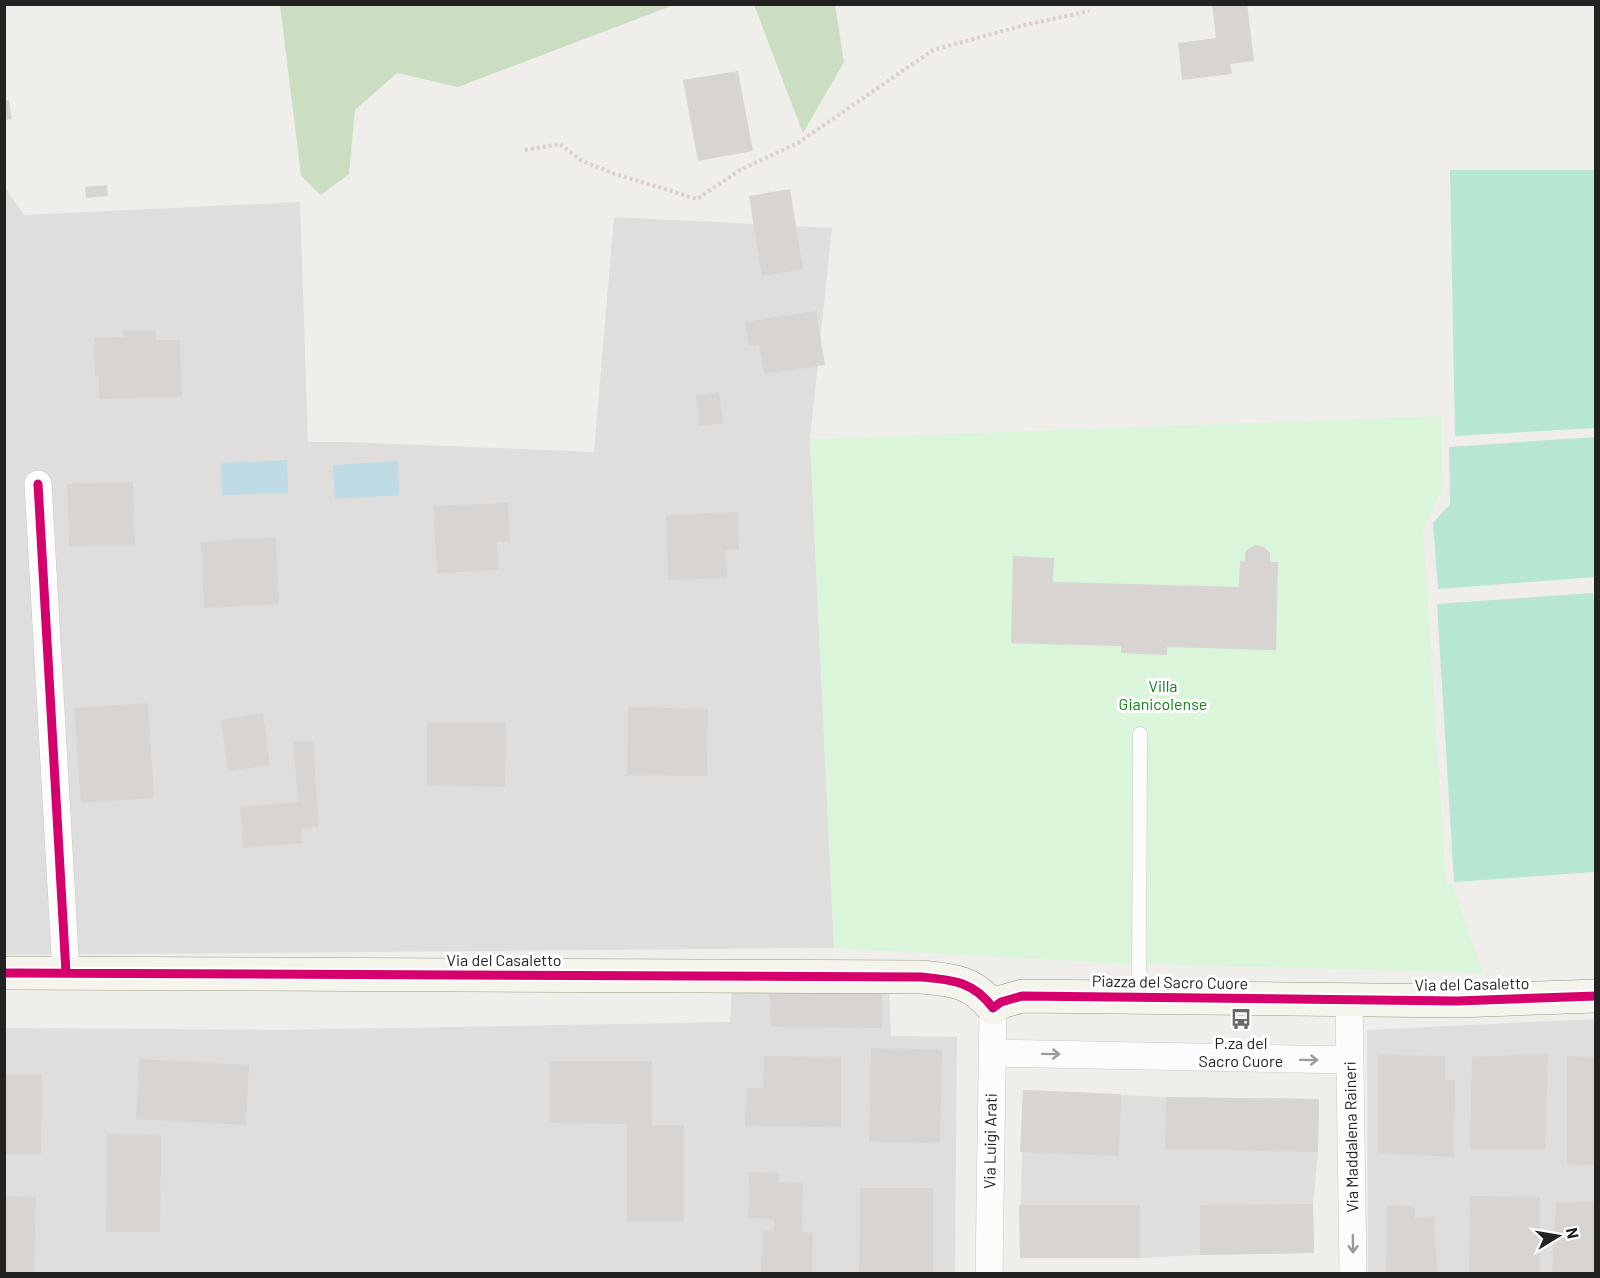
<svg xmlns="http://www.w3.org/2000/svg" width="1600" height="1278" font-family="Barlow,sans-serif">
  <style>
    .residential { fill: #dfdedc }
    .forest { fill: #cbdec1 }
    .park { fill: #daf5da }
    .pitch { fill: #b7e6d2 }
    .water { fill: #bfdbe3 }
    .building { fill: #d7d4d2 }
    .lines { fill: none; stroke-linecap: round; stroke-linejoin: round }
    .lane-casing { stroke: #c9c8c7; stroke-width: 15 }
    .street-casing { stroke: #c9c8c7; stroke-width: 28 }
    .secondary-casing { stroke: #999a82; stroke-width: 34 }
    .path { stroke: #dccecd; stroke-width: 4; stroke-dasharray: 3 3; stroke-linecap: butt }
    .lane { stroke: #fdfcfc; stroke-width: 14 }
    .street { stroke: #fdfcfc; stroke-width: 27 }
    .secondary { stroke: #f4f4ed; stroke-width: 33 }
    .cycleway-casing { stroke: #fff; stroke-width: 13 }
    .cycleway { stroke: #d6006c; stroke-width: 9 }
    .oneway { stroke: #9a9a9a }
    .labels { text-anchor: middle; stroke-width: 6; stroke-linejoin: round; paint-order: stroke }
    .park-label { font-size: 16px; fill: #0c8416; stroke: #fff }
    .street-label { font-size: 16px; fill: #222; stroke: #fff }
    .poi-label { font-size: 16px; fill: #222; stroke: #fff }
  </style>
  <rect width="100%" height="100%" fill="#f0eeeb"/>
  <path class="residential" d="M4,186L24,215L300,202L308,442H349L594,452L614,217L832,228L810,439L834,948L5,955Z
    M732,988L889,989L891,1036L957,1037L955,1273L5,1274V1028L276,1030L730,1022Z
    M1595,1019V1273H1368L1367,1030Z
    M1023,1090L1166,1097L1319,1099L1318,1152L1313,1204L1314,1253L1200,1255L1140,1258H1020Z"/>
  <path class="forest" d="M674,5L458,87L397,73L355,110L349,174L321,195L301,176L280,5Z
    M754,5H835L844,62L803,133Z"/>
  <path class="park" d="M1441,416L1442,489L1423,529L1446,884H1452L1483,973L1111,963L834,948L810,439Z"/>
  <path class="pitch" d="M1450,170H1594L1595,428L1455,436Z
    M1595,437V577L1438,589L1433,523L1450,504L1449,447Z
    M1593,593L1596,627L1595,872L1454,882L1437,604Z"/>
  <path class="water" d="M287,460L288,493L222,495L221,463Z
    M398,461L399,495L335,499L333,465Z"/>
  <path class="building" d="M1212,4H1247L1254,61L1230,64L1232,74L1182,80L1178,43L1216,38Z
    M738,71L753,151L698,161L683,80Z
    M9,100L12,119L4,120V101Z
    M107,185L108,196L86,198L85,187Z
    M790,189L803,269L762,276L749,196Z
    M816,311L825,365L764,374L759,345L749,346L745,322Z
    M123,331H156V340H180L182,397L99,399V376H95L94,338L123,337Z
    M719,392L723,423L699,426L696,395Z
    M133,482L135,545L69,546L67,484Z
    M508,503L510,541L497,542L498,570L437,573L433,506Z
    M738,512L739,550H726L727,578L668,580L666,515Z
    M276,537L279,604L204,608L201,542Z
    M1256,545L1264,547L1270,553V562H1278L1276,650L1167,647V655L1121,653V646L1011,643L1013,556L1054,558L1053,582L1239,587L1240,561H1245V553L1248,549Z
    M148,703L154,798L81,803L74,708Z
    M628,707L708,709L707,776L627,775Z
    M263,713L270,765L228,771L221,720Z
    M427,722L506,723L505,787L427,785Z
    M313,741L319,827L301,829L302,843L243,848L240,807L298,802L293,742Z
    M882,992V1028L771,1027L769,994Z
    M871,1048L942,1050L940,1143L869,1142Z
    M1548,1054L1545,1149L1470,1150L1472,1057Z
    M1378,1055L1445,1056V1080H1455L1454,1157L1378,1153Z
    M764,1056L841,1057V1127L745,1126L746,1088H763Z
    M1567,1056L1596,1057V1165L1567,1164Z
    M139,1059L249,1065L246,1125L136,1119Z
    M550,1061H652V1125H684V1221H627V1124L550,1123Z
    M5,1074H42L41,1154H5Z
    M1023,1090L1121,1094L1119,1156L1020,1152Z
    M1166,1097L1319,1099L1318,1152L1165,1149Z
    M107,1134L161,1135L160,1232H106Z
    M749,1172L779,1173L778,1182L803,1183L802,1232L813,1233L812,1274H761L762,1231H774V1219L748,1218Z
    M860,1188H933V1274H859Z
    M4,1196L36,1197L34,1274H4Z
    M1470,1196L1540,1197V1274H1469Z
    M1596,1201V1274H1552L1556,1203Z
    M1313,1204L1314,1253L1200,1255V1205Z
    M1019,1205H1140V1258H1020Z
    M1387,1205L1415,1207V1218L1435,1216L1434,1228L1438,1274H1386Z"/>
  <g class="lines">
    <defs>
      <path id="lane" d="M1139,996L1140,734"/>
      <path id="street" d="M38,484L66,973
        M1349,1000L1353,1274
        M992,1053L1349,1060
        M989,1274L993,1008"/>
      <path id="secondary" d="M4,973L922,977C952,980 973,981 993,1008L1001,1002L1022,996L1457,1001L1596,996"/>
    </defs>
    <use href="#lane" class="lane-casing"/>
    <use href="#street" class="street-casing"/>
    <use href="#secondary" class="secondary-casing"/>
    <path class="path" d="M525,150L560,144L582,161L615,174L697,199L740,170L798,143L933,50L1025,25L1089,11"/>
    <use href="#lane" class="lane"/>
    <use href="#street" class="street"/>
    <use href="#secondary" class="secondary"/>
    <defs>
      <path id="cycleway" d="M38,484L66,973
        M4,973L922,977C952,980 973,981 993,1008L1001,1002L1022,996L1457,1001L1596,996"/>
    </defs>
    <use href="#cycleway" class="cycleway-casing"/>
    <use href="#cycleway" class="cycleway"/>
  </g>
  <defs><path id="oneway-shaft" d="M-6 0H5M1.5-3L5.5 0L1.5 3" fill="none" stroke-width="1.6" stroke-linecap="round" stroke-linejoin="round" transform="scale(1.5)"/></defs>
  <g class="oneway">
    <use href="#oneway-shaft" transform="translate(1051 1054) rotate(1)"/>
    <use href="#oneway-shaft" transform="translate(1309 1060) rotate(1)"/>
    <use href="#oneway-shaft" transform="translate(1353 1244) rotate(89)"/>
  </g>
  <defs>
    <symbol id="bus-bare" viewBox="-9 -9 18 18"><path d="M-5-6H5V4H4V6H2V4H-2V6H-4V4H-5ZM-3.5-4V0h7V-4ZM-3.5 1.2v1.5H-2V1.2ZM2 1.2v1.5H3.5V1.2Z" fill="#6a6968" stroke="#fff" stroke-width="2.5" paint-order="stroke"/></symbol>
  </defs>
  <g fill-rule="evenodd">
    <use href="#bus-bare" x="1226" y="1004" width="30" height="30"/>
  </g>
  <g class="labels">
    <g class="park-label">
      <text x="1163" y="692">Villa<tspan x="1163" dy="18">Gianicolense</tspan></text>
    </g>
    <g class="street-label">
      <text x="504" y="966">Via del Casaletto</text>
      <text transform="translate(1170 982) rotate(1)" y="6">Piazza del Sacro Cuore</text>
      <text transform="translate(1472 984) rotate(-1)" y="6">Via del Casaletto</text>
      <text transform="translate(1351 1137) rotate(-91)" y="6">Via Maddalena Raineri</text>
      <text transform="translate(990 1141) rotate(-89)" y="6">Via Luigi Arati</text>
    </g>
    <g class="poi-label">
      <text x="1241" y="1049">P.za del<tspan x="1241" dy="18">Sacro Cuore</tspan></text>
    </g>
  </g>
  <rect width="1600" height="1278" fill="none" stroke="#222222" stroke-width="12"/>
  <g transform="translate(1558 1236) rotate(79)" stroke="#ffffff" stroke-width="4.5" paint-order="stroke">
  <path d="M0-4.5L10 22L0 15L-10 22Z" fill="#222222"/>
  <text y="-9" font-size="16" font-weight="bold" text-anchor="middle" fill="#222222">N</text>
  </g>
</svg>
